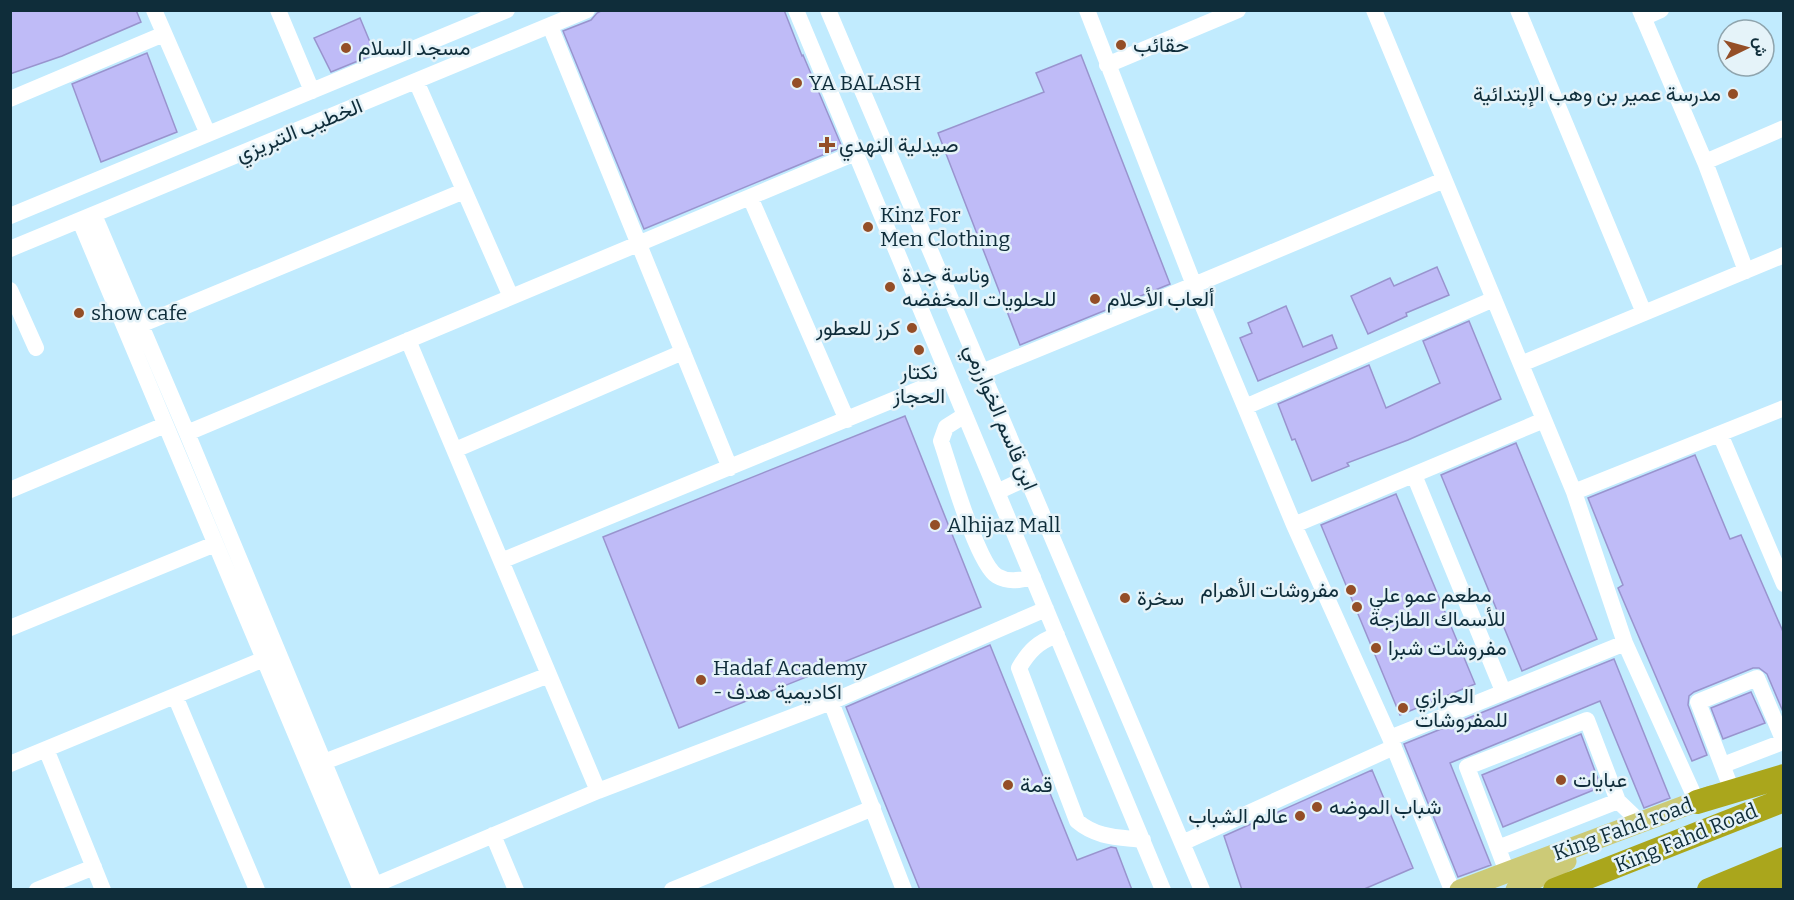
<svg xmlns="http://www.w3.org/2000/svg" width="1794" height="900" font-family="Bitter,Vazirmatn,serif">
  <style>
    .building { fill: #bfbbf7; stroke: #9994ce; stroke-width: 1.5 }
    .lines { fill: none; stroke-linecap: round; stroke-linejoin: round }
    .minor { stroke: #fff; stroke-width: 16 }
    .major { stroke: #ccca77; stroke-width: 21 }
    .highway { stroke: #aaa61c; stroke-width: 24 }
    .poi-dot { fill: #944e27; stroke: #e5f3f9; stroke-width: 2 }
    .labels { text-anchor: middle; stroke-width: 5; stroke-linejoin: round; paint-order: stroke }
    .poi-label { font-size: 21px; fill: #0f2d3a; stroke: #e5f3f9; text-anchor: start }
    .street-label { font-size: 21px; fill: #0f2d3a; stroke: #e5f3f9 }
  </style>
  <rect width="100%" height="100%" fill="#c1ebfe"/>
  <path class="building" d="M10,10H136L141,22L62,56L10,74Z
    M603,10H784L802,56L803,55L842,147L644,229L563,31L591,20L597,13Z
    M360,18L375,54L331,72L314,38Z
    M147,53L177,132L101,162L72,84Z
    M1081,55L1170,284L1020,345L938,133L1044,92L1036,73Z
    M1437,267L1449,295L1406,313L1407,316L1368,334L1351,296L1390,278L1394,286Z
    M1286,306L1303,347L1332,335L1337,348L1258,381L1240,338L1252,333L1248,323Z
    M1469,321L1501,399L1408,440L1347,463L1349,466L1312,481L1295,439L1292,440L1278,404L1369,365L1386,408L1440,383L1423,341Z
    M905,416L981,607L679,728L603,537Z
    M1516,443L1597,639L1522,671L1441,475Z
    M1695,455L1730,539L1741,535L1784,634V714L1767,674L1759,668H1753L1694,692L1689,696L1688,705L1707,755L1692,761L1618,588L1623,585L1588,498Z
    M1396,494L1475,684L1400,715L1321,525Z
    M990,645L1077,860L1111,847L1116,848L1132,890H920L846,707Z
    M1614,659L1670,798L1644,808L1600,701L1450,763L1491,865L1458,877L1404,744Z
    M1751,692L1765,723L1723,739L1711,708Z
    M1581,734L1601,787L1503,827L1482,775Z
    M1372,770L1413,868L1362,890H1242L1224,836Z"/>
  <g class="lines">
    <path class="minor" d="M154,10L208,134
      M278,10L312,91
      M796,10L1163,890
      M828,10L1202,890
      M1087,10L1194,285L1245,407L1294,525L1390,738L1452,890
      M1374,10L1574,492L1625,643L1697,802
      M1518,10L1644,313
      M1640,10L1705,162L1746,271
      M1643,18L1661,10
      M550,26L730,468
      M1107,65L1238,10
      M416,81L511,297
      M10,99L164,34
      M1705,162L1784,128
      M750,197L847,420
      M94,215L187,433L377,890
      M10,216L507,10
      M80,221L361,890
      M10,249L587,10
      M10,290L36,348
      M140,325L464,191
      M408,340L598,791
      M1521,364L1784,255
      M982,372L1194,285L1444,180
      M1245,407L1494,299
      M965,415L946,427L941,441C950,467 977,564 997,576C1009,583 1020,580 1033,577
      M187,433L855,153
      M1720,434L1784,584
      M455,450L683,352
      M1414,475L1503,691
      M10,490L165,425
      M997,492L1027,478
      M1574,492L1784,408
      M1294,525L1544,420
      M501,561L949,377
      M10,628L215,544
      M1057,635C1038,642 1029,651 1019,668L1077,821C1097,838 1118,837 1143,840
      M175,696L257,890
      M831,702L904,890
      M1390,738L1625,643
      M46,749L103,890
      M324,762L549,675
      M10,764L264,659
      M1723,765L1783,742
      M1731,788L1698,702L1757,678L1784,742
      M493,835L516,890
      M1182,843L1394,747
      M1498,848L1618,801
      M1507,872L1467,767L1587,720L1618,801L1641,823
      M375,885L598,791L831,702L1046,609
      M37,890L94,867
      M672,890L873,808"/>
    <path class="major" d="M1460,890L1711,796
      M1516,890L1566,861"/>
    <path class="highway" d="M1697,802L1784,776
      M1555,890L1784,800
      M1709,890L1784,859
      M1757,890L1784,883"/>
  </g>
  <g class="poi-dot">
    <circle cx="1121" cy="45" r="6"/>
    <circle cx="346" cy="48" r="6"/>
    <circle cx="797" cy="83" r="6"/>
    <circle cx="1733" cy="94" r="6"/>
    <path d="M824 136h6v6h6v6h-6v6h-6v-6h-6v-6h6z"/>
    <circle cx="868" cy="227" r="6"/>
    <circle cx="890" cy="287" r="6"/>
    <circle cx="1095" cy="299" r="6"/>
    <circle cx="79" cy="313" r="6"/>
    <circle cx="912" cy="328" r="6"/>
    <circle cx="919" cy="350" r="6"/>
    <circle cx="935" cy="525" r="6"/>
    <circle cx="1351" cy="590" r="6"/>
    <circle cx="1125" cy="598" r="6"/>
    <circle cx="1357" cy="607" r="6"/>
    <circle cx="1376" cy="648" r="6"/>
    <circle cx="701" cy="680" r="6"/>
    <circle cx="1403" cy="708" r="6"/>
    <circle cx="1561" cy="780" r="6"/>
    <circle cx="1008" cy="785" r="6"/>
    <circle cx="1317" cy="807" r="6"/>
    <circle cx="1300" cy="816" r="6"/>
  </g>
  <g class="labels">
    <g class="poi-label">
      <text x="1133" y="52">حقائب</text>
      <text x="358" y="55">مسجد السلام</text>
      <text x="809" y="90">YA BALASH</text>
      <text x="1721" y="101" text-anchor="end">مدرسة عمير بن وهب الإبتدائية</text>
      <text x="839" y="152">صيدلية النهدي</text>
      <text x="880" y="222">Kinz For<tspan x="880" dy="24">Men Clothing</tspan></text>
      <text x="902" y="282">وناسة جدة<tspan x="902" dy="24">للحلويات المخفضه</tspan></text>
      <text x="1107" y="306">ألعاب الأحلام</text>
      <text x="91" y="320">show cafe</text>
      <text x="900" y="335" text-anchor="end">كرز للعطور</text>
      <text x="919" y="379" text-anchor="middle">نكتار<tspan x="919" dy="24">الحجاز</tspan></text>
      <text x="947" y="532">Alhijaz Mall</text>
      <text x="1339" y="597" text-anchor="end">مفروشات الأهرام</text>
      <text x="1369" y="602">مطعم عمو علي<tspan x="1369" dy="24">للأسماك الطازجة</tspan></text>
      <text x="1137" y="605">سخرة</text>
      <text x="1388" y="655">مفروشات شبرا</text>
      <text x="713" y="675">Hadaf Academy<tspan x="713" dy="24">- اكاديمية هدف</tspan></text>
      <text x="1415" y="703">الحرازي<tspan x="1415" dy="24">للمفروشات</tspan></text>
      <text x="1573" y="787">عبايات</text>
      <text x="1020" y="792">قمة</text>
      <text x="1329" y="814">شباب الموضه</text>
      <text x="1288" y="823" text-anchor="end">عالم الشباب</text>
    </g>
    <g class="street-label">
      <text transform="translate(299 130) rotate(-22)" y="7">الخطيب التبريزي</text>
      <text transform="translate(1001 417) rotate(67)" y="7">ابن قاسم الخوارزمي</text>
      <text transform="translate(1623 829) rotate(-20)" y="7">King Fahd road</text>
      <text transform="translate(1686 838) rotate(-22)" y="7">King Fahd Road</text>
    </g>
  </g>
  <rect width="1794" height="900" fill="none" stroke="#0f2d3a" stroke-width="24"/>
  <g transform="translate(1746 48) rotate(85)"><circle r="28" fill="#e5f3f9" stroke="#8fa4ad" stroke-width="1.5"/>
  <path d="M0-4.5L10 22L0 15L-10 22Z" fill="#944e27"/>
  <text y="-9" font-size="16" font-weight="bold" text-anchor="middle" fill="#0f2d3a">ش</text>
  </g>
</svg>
